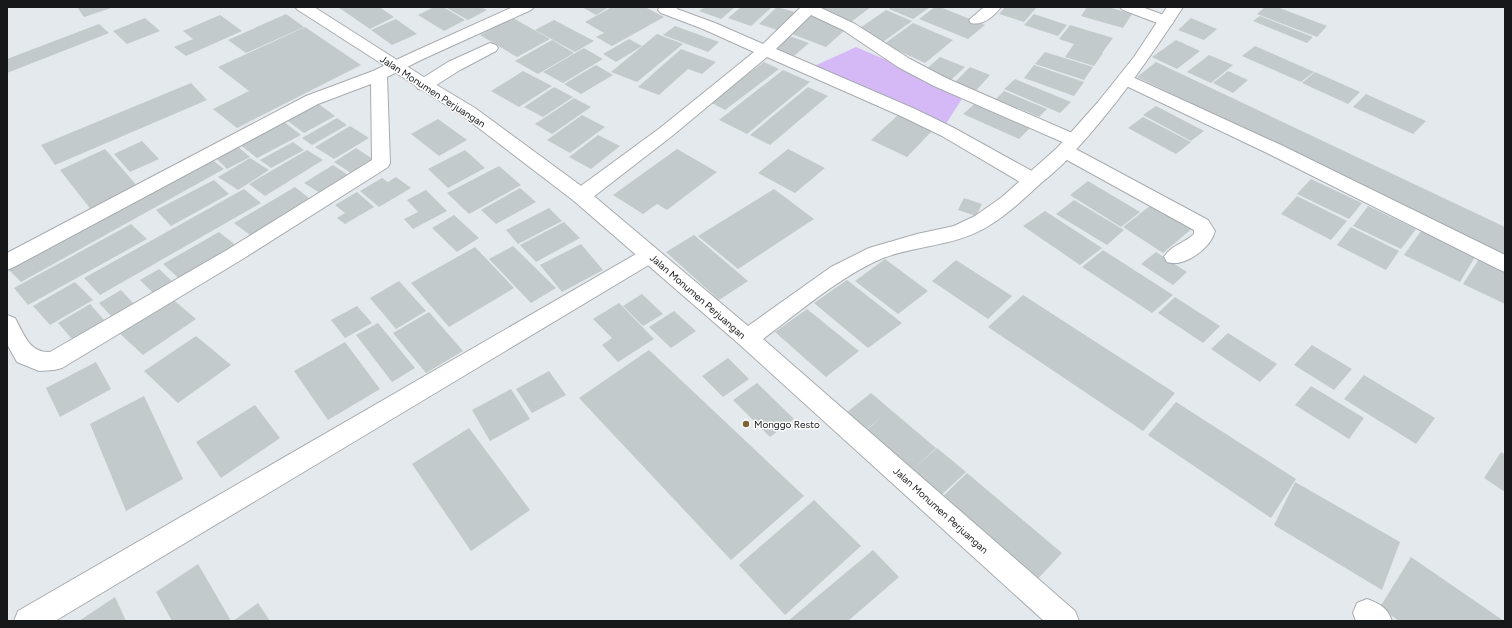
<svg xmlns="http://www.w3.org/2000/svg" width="1512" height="628" font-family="Figtree,sans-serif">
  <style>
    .green { fill: #d5b9f6 }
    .building { fill: #c3cacb }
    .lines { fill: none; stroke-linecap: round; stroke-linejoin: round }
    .minor-casing { stroke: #a7acb0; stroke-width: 2 }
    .tertiary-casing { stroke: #a7acb0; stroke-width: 2 }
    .minor { fill: #fff; fill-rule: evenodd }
    .tertiary { fill: #fff; fill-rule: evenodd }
    .poi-dot { fill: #7b6635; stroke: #fff; stroke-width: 1.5 }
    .labels { text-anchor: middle; stroke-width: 3; stroke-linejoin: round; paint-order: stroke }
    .street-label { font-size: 10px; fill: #161819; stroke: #fff }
    .poi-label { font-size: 10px; fill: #161819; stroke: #fff; text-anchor: start }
  </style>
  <rect width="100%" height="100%" fill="#e4e9ed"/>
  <path class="green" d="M856,47L965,94L944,127L810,68Z"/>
  <path class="building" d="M77,7H114L84,17Z
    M338,7H379L394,17L370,29Z
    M434,7H443L465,20L444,31L418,15Z
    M445,7H481L487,10L468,20Z
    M582,7H609L596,15Z
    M612,7H645L664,17L612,46L596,37L604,33L585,22Z
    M705,7H735L721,19L699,11Z
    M741,7H767L771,8L751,26L728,18Z
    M777,7L795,12L777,30L759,24Z
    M819,7H871L851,22L818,8Z
    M891,7H930L913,19L889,9Z
    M935,7H940L985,25L968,39L919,19Z
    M1005,7H1037L1024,22L999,14Z
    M1087,7H1108L1132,14L1123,28L1081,16Z
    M1265,7H1277L1327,26L1317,37L1257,14Z
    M886,10L912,21L883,42L857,30Z
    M286,14L304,27L246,53L228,40Z
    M1034,14L1067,25L1058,36L1024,25Z
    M220,15L242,31L186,56L174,47L193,39L183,31Z
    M809,15L846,29L826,47L789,33Z
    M1260,16L1313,37L1307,43L1253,21Z
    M145,18L160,31L127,44L113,31Z
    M513,18L550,39L517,57L480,35Z
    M1191,18L1217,29L1204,40L1178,30Z
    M396,19L417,34L392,45L371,30Z
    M554,20L594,41L575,52L535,30Z
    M913,23L953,40L925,63L884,44Z
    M99,24L109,33L7,73V59Z
    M1070,25L1113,38L1102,53L1088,48L1103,53L1094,66L1065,57L1074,44L1059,39Z
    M675,26L719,42L708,52L663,35Z
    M305,27L361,65L237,128L213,109L249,91L218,67Z
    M657,34L683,44L637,82L611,72Z
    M787,35L809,43L794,56L773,47Z
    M629,39L642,46L616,62L603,54Z
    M552,40L574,53L538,74L515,61Z
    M1176,40L1200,51L1177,69L1152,57Z
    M1255,46L1314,72L1301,82L1242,56Z
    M584,48L603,59L563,83L543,72Z
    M681,49L716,62L702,74L688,69L659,95L638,87Z
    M1045,52L1093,67L1084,80L1035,64Z
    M1209,55L1233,65L1211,83L1187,72Z
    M940,57L965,67L949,82L924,71Z
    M764,62L779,69L725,110L710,102Z
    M1156,62L1505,227V256L1137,77Z
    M596,65L613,75L581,94L564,84Z
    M1034,65L1084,82L1074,96L1024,78Z
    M970,67L990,75L973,94L952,85Z
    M783,70L810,82L747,134L719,120Z
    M523,71L552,86L519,107L491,91Z
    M1228,71L1248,80L1233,93L1213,83Z
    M1315,72L1360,92L1348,104L1302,83Z
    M1015,79L1071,102L1060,113L1004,89Z
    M191,83L207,100L55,165L41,145Z
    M554,87L573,97L543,117L524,107Z
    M808,87L828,96L770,145L750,135Z
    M1004,91L1047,109L1039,117L996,99Z
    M1366,94L1426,121L1413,134L1353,107Z
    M574,98L591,107L552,134L535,124Z
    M979,100L1034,124L1019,139L963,114Z
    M316,102L335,116L304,133L285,119Z
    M1156,106L1204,131L1191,141L1143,115Z
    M582,115L605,127L570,153L547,140Z
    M898,115L933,130L907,157L871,140Z
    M1143,117L1191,142L1176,154L1128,128Z
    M337,118L347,125L312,145L302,138Z
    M438,119L467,140L439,156L411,134Z
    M283,121L301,135L257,158L239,144Z
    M350,126L369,138L334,159L315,147Z
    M598,135L620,146L591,169L569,157Z
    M142,141L159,159L130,172L114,154Z
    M293,142L304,150L271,168L260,160Z
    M236,145L250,157L227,169L214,156Z
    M356,148L376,161L354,175L334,162Z
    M105,149L139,188L92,211L60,170Z
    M677,149L717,172L667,210L657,204L643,214L613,195Z
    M788,149L825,168L795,193L758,173Z
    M307,150L323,160L265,196L249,184Z
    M465,150L485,168L448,188L428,169Z
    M210,158L224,169L21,282L8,269Z
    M250,158L269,170L238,190L218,177Z
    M333,165L351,177L323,195L304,183Z
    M499,166L521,185L469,214L447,193Z
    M396,177L411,188L379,207L360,191L382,178L388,182Z
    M1311,179L1362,203L1349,219L1297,194Z
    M214,180L229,194L171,226L156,210Z
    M1088,181L1140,212L1121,227L1070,195Z
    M295,187L314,202L254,238L234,223Z
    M520,188L536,202L496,224L481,210Z
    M244,189L261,203L100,295L84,278Z
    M774,189L814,219L738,269L698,236Z
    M426,190L447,211L413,229L404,219L418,212L407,200Z
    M357,192L374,207L345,224L337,218L345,213L335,205Z
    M1297,196L1347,221L1331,240L1281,214Z
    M964,198L982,204L976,216L958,210Z
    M1074,200L1124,230L1107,245L1056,214Z
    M1155,202L1195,226L1163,253L1123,227Z
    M1368,206L1416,229L1401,249L1353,226Z
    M549,208L562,221L518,244L506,230Z
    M1045,211L1102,248L1080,265L1023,226Z
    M454,215L479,238L457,252L432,228Z
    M564,222L580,238L536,262L520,245Z
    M131,224L147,239L28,305L14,288Z
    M1351,227L1399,251L1386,270L1337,245Z
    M1421,231L1475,257L1460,282L1404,255Z
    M219,232L238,247L182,281L163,264Z
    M694,235L748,281L719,300L666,252Z
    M581,244L603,270L562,292L540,265Z
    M513,246L556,288L531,303L489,259Z
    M475,247L514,288L449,327L411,283Z
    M1103,250L1173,295L1152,313L1082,267Z
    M1156,252L1187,272L1173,285L1141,264Z
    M885,259L928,291L898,314L855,281Z
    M1479,259L1505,271V304L1463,284Z
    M956,260L1012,296L988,319L932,281Z
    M159,269L174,283L155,295L140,280Z
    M847,280L902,323L868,348L814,303Z
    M399,281L426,311L396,329L370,298Z
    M75,282L93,300L50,325L33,306Z
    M121,290L134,304L112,317L99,303Z
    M642,294L663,314L643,326L623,306Z
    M1023,295L1175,393L1143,431L988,327Z
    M170,297L196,319L143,355L117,331Z
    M1175,297L1220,326L1203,343L1158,313Z
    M619,303L654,339L618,362L602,345L612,338L593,319Z
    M90,304L104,320L72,339L58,323Z
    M357,306L372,323L345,338L331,320Z
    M807,309L859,351L826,377L775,332Z
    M674,311L696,331L671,348L649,327Z
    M429,312L463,351L426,373L393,333Z
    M378,323L415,368L392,382L356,335Z
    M1228,333L1277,364L1260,382L1211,349Z
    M196,336L231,365L178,403L144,371Z
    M345,342L380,389L328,420L294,371Z
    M1312,345L1352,369L1334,390L1294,365Z
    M649,350L804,496L731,560L579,398Z
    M728,358L749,379L723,397L702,376Z
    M96,362L111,389L60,417L46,388Z
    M549,371L566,395L532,413L516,389Z
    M1364,375L1435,418L1416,444L1344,399Z
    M757,383L794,419L770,437L733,400Z
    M1311,386L1364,418L1349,439L1295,405Z
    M511,389L530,419L490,441L472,410Z
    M871,393L936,448L911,471L937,448L966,472L936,500L862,434L884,415L862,433L842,416Z
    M144,396L183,479L126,511L90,424Z
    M1176,402L1296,479L1271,518L1148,435Z
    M255,405L280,438L221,478L196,442Z
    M469,428L530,510L471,551L412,464Z
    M1501,452L1505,455V492L1484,478Z
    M967,473L1062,553L1032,585L938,501Z
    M1295,482L1400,542L1382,590L1274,525Z
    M814,500L861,546L785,615L739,565Z
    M873,550L899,577L848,621H788Z
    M1411,557L1504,621H1399L1380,607Z
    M198,564L230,619L228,621H172L156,592Z
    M115,597L126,621H79Z
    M258,603L270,621H233Z"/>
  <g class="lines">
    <defs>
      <path id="minor" d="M513,7H534L531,10L423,59L387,77L390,163L388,167L241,260L62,368L54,370L39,371L17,362L7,344V315L15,318C24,334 29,353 50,352L227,250L372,160L371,84L318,104L14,267L7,270V253L306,96L373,71L411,53Z
        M660,7H678L677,9L715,23L763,44L801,7H819L855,24L910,59L946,78L1079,136L1082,140L1079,144L1073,146L1067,144L934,86L898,67L843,30L811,15L776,49L915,109L954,128L1039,175L1042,180L1039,185L1032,186L1025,185L942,136L903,117L767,57L672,136L588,201L581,203L574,201L571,196L574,191L660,128L754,52L703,29L661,13L658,10Z
        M984,7H1001C994,16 983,26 971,23L969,20Z
        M1120,7H1142L1172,18L1174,21L1172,24L1166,26L1160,24L1123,10Z
        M490,43L496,45L498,48L496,51L460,70L430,89L424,90L418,89L415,85L418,81L448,62Z
        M1126,74L1281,145L1505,255V272L1498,269L1267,153L1120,83L1118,79L1120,75Z
        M1065,145L1072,147L1208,220L1215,231C1211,248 1184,268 1167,262L1164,257C1170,246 1185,243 1194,234V230L1058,155L1056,151L1058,147Z
        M650,247L657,250L660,255L657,260L55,621H14L18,611L643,250Z
        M1367,599C1380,604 1387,607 1392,621H1356L1353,613L1357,603Z"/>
      <path id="tertiary" d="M295,7H314L430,81L475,108L588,191L748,326L831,267L869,248L917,234L954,226L975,216L1002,197L1058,147L1098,102L1134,57L1167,7H1183C1149,59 1114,109 1072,154C1063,165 1052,174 1041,183C1025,198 1009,213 990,225C958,246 918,245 883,258C842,275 799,312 763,339L1075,611L1079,621H1044L739,344L574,201L463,116L298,10Z"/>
    </defs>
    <use href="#minor" class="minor-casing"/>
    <use href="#tertiary" class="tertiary-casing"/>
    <use href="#minor" class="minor"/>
    <use href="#tertiary" class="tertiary"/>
  </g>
  <circle class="poi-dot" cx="746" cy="424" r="4"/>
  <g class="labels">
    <g class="street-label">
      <text transform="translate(433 91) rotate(33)" y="4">Jalan Monumen Perjuangan</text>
      <text transform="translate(698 296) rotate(41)" y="4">Jalan Monumen Perjuangan</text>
      <text transform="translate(941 510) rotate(42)" y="4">Jalan Monumen Perjuangan</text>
    </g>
    <g class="poi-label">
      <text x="754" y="428">Monggo Resto</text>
    </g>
  </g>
  <rect width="1512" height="628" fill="none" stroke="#161819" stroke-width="16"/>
</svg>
